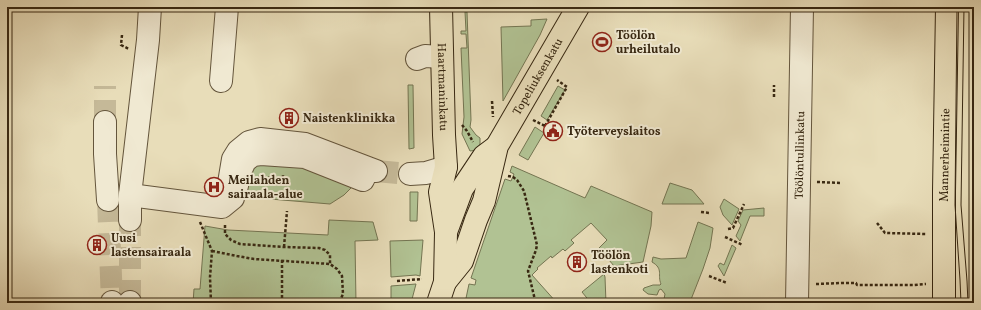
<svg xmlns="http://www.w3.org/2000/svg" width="981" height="310" font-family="Vollkorn,serif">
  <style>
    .green { fill: #b1c293; stroke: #747552 }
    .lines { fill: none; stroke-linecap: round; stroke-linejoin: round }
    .minor-tunnel { stroke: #c5b998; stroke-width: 22; stroke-dasharray: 22 11; stroke-linecap: butt }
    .minor-casing { stroke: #64553c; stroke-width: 24 }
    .major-casing { stroke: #382812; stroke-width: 24 }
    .path { stroke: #382812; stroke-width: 2.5; stroke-dasharray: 3 2; stroke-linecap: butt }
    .minor { stroke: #f0e9d2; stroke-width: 22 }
    .major { stroke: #e8ddb9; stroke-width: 22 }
    .tram { stroke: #382812; stroke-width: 1 }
    .labels { text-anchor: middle; stroke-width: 4; stroke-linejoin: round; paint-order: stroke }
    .poi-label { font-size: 12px; font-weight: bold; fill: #382812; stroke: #f0e9d2; text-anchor: start }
    .street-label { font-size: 12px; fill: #382812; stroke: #f0e9d2 }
  </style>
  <rect width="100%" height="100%" fill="#e8ddb9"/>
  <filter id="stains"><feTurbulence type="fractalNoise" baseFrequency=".005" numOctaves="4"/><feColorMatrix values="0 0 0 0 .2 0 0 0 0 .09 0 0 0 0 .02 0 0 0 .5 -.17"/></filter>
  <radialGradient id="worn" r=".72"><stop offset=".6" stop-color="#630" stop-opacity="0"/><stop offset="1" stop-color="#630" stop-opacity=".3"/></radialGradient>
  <path class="green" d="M465,12H467L471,120L470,127L476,135L480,138V144L477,150L470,151L462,134L464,117L461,48H467L466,34H461V31H466Z
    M547,19L540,35L503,101L501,27L531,26V20Z
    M408,85H413L414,148L409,149Z
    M558,86L565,90L547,120L541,116Z
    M535,127L544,133L528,160L519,155Z
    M253,158L306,163L356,183L344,195L330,204L246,197L240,187Z
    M512,166L585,198L591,186L652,212L651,226L643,262L614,266L599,248L607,240L591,223L571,240L574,243L565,251L563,249L552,258L551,256L537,268L538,269L532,275L557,303H465L469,284L475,285L476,280L471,278L505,179L511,181L514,174L510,172Z
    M670,183L692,190L704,204H662Z
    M410,192H418L417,221H410Z
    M724,199L739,209L732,225L723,215L720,207Z
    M764,208V216H750L740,241L736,236L741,225L738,221L743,210Z
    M329,220L373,222L378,240L355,241L356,303H193L194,289H200L205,226L228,230L328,235Z
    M698,222L713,228L710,248L703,269L690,302L688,303H658L664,299L665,294L661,289L659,290L657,295L648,294L643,290L644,288L653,285H660L661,284C657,275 664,269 652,262L653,257L661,259L686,258Z
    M423,240L420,276L416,275L391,277L390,241Z
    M732,245L736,248L724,276L718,266L720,263L724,265Z
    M604,274L605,277L606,303H591L582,292Z
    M416,284L411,303H391V286Z"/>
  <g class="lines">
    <path class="minor-tunnel" d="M105,122V86
      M376,171L410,174
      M108,200L112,302
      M130,302V220"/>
    <defs>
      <g id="minor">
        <path d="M417,59L425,56L442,57"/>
        <path d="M221,81L227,7"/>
        <path d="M105,122V154L108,200"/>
        <path d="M368,168L305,144L260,139L249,142L238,151L233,159L228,189L232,194L236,190L240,172L245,161L253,155L261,154L305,157L363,180L368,168L376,171"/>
        <path d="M410,174L426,173L446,167"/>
        <path d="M130,195L222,207L233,198"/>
        <path d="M130,220V195L148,40L150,7"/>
        <path d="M112,302V303"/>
        <path d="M129,303L130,302"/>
        <path id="s1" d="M797,303L802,7"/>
      </g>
      <g id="major">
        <path id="s2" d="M441,7L444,135L446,167L440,192L446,232"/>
        <path id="s3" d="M445,282L462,261L476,220L484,201L497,146L578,7"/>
        <path d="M438,303L445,282L446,232L462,189L484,156L496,147"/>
        <path id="s4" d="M944,303V191L947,7"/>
      </g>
    </defs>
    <use href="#minor" class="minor-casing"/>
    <use href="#major" class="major-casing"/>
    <path class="path" d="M122,35L121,45L129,49
      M774,97V85
      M492,101L493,117
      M533,120L547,127
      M462,125L467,131L473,142
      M545,126L567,87L557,80
      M508,176L513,177L517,180L524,191L537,245L536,250L528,271L535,300L537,303
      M258,177L273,178L272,182L283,183V174
      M817,182L842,183
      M701,212L710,213
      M200,222L212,251L210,277L211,303
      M877,223L885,233L927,234
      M225,225V234L231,240L240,244L284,247L319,248L325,250L330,255V264
      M728,229L733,228L744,204
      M725,237L743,245
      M284,247L287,211
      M212,251L237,256L254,259L330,264L337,269L342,276L343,294L339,303
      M282,260V303
      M709,276L727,283
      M397,281L422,279
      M816,284L841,283H856L857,285H914L926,284"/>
    <use href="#minor" class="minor"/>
    <use href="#major" class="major"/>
    <path class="tram" d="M957,7L955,205L960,280L961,303
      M964,7L961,205L967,281L968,303"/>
  </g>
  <defs>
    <symbol id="stadium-ring" viewBox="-11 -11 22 22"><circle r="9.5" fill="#f0e9d2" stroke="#8f2418" stroke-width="1.5"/><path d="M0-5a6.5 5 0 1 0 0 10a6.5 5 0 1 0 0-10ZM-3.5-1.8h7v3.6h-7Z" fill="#8f2418"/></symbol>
    <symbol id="building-ring" viewBox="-11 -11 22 22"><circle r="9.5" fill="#f0e9d2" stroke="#8f2418" stroke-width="1.5"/><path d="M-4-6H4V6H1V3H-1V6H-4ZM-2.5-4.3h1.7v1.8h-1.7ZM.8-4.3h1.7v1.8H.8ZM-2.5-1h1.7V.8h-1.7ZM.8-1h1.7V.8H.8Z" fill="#8f2418"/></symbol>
    <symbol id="civic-ring" viewBox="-11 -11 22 22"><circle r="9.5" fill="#f0e9d2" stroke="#8f2418" stroke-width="1.5"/><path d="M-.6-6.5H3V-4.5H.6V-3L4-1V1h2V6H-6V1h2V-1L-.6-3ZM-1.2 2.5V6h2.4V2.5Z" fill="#8f2418"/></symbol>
    <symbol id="hospital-ring" viewBox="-11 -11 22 22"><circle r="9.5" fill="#f0e9d2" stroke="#8f2418" stroke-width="1.5"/><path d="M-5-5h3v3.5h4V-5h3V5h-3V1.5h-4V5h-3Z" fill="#8f2418"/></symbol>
  </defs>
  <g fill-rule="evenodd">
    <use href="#stadium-ring" x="591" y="31" width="22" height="22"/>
    <use href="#building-ring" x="278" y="107" width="22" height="22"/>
    <use href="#civic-ring" x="542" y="120" width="22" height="22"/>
    <use href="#hospital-ring" x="203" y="176" width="22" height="22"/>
    <use href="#building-ring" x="86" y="234" width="22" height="22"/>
    <use href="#building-ring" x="566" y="251" width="22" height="22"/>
  </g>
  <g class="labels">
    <g class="poi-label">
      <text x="616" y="39">Töölön<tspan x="616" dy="14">urheilutalo</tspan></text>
      <text x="303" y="122">Naistenklinikka</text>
      <text x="567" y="135">Työterveyslaitos</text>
      <text x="228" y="184">Meilahden<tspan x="228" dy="14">sairaala-alue</tspan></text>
      <text x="111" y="242">Uusi<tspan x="111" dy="14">lastensairaala</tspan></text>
      <text x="591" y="259">Töölön<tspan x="591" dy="14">lastenkoti</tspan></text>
    </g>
    <g class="street-label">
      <text dy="4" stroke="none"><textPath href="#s3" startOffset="228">Topeliuksenkatu</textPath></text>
      <text dy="4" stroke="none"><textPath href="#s2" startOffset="80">Haartmaninkatu</textPath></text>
      <text dy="4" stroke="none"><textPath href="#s1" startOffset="148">Töölöntullinkatu</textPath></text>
      <text dy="4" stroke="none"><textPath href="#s4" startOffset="148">Mannerheimintie</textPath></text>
    </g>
  </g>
  <rect width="981" height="310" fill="none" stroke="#e8ddb9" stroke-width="24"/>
  <rect x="8" y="8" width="965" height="294" fill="none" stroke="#382812" stroke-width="2"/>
  <rect x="12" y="12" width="957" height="286" fill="none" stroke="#382812"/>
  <rect width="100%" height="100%" filter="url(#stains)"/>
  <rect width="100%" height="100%" fill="url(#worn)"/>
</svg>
